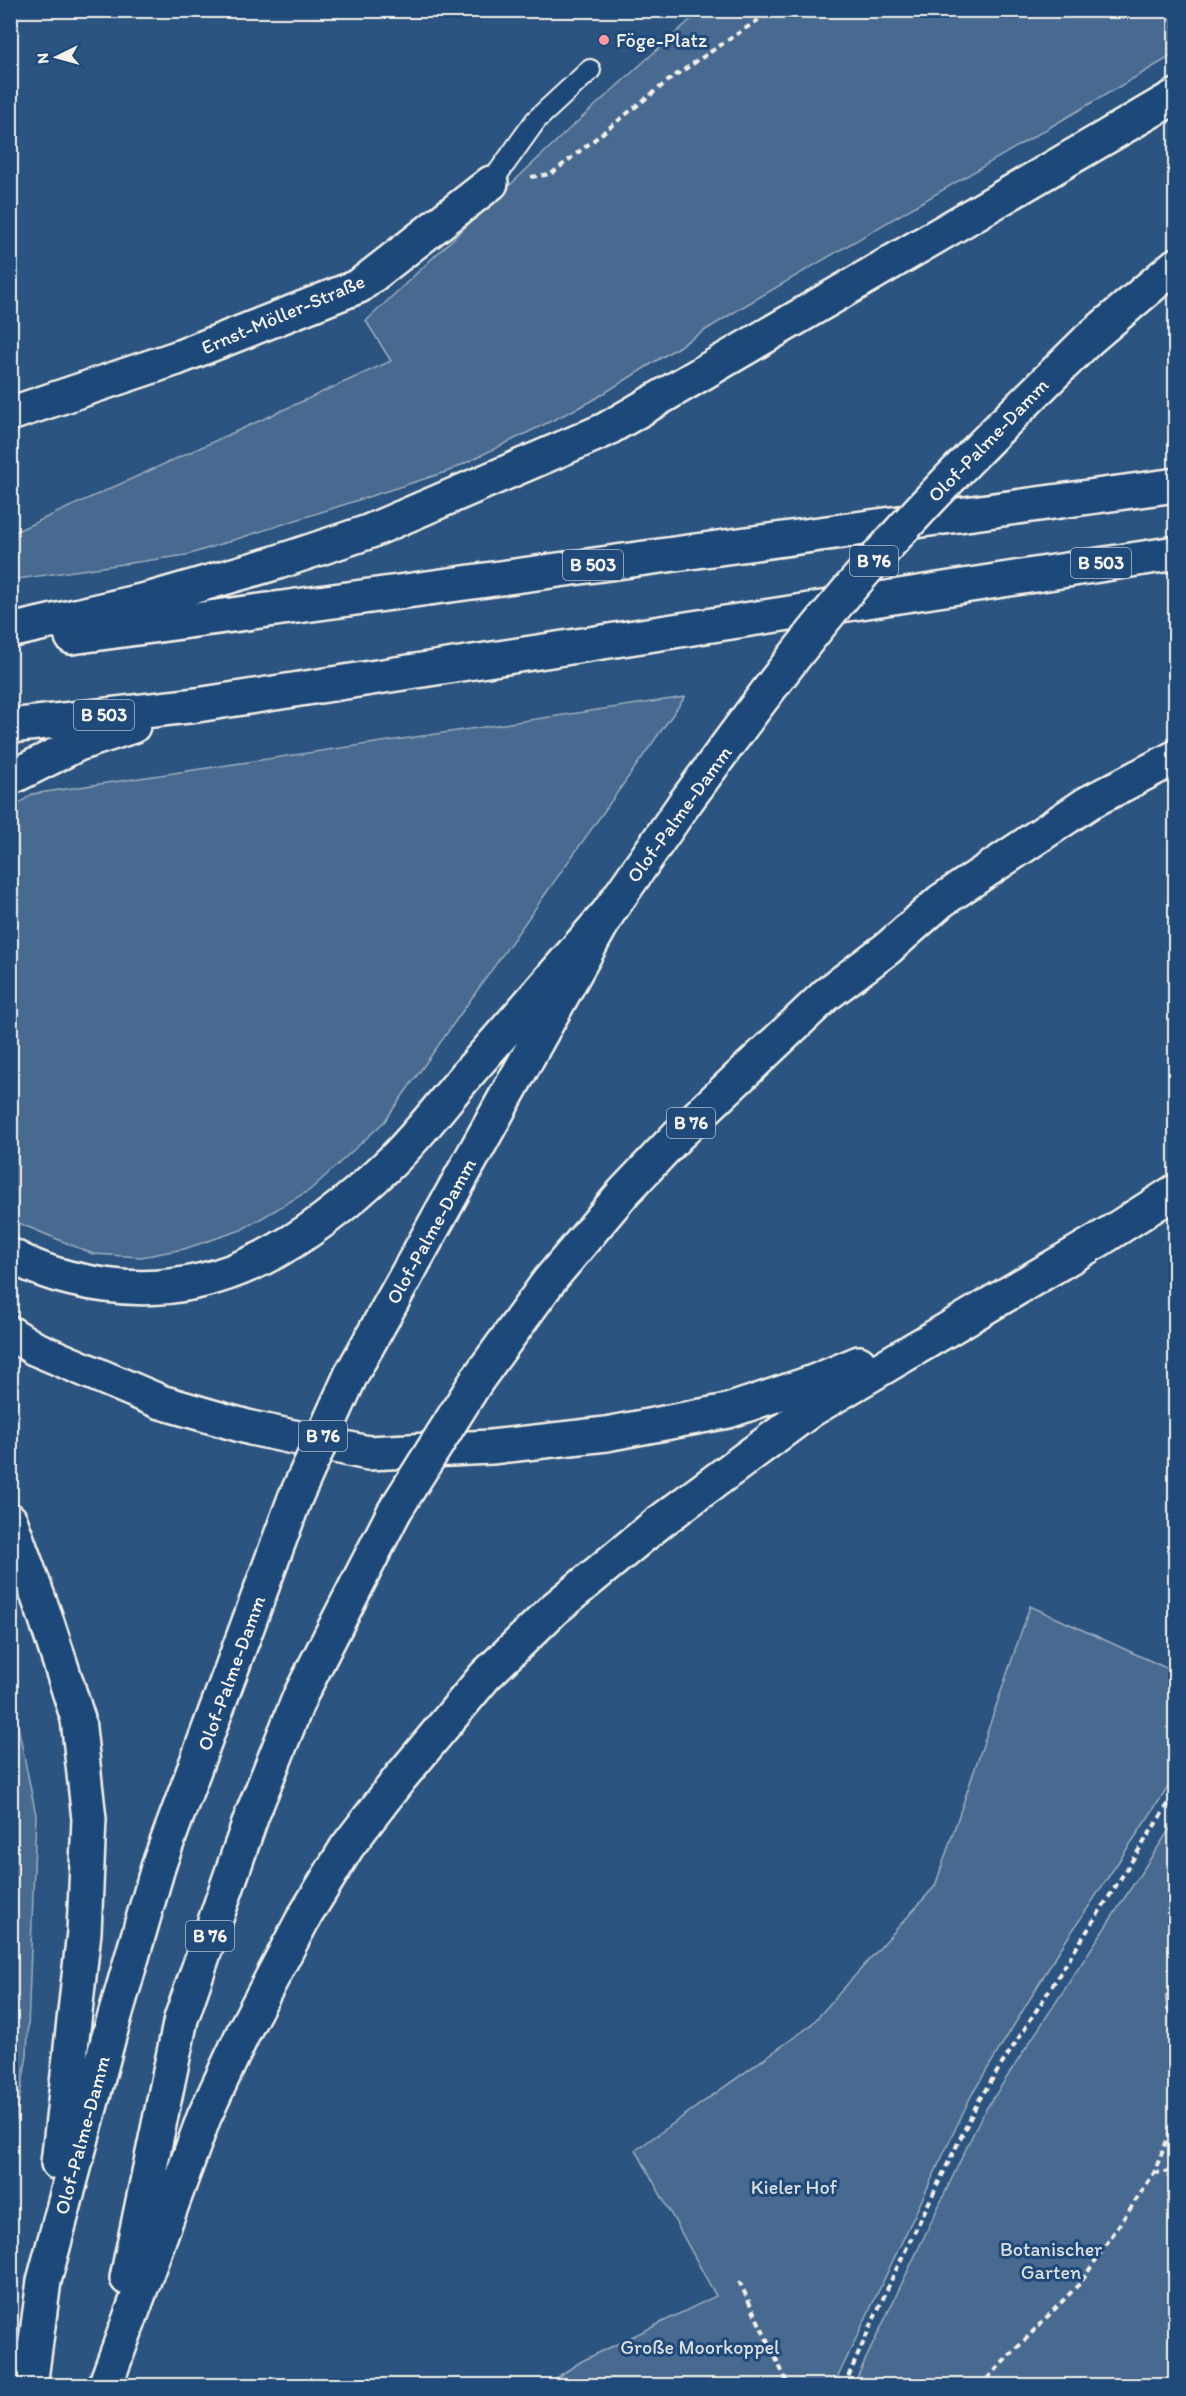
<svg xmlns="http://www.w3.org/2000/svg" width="1186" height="2396" font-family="Itim,sans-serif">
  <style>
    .green { fill: #496b90; stroke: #9eaebc; stroke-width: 1.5 }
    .building { fill: #5e7b9a; stroke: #f4f1e8; stroke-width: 1.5 }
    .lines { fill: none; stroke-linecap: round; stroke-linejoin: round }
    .lane-casing { stroke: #f4f1e8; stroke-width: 24 }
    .street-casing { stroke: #f4f1e8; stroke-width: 38 }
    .highway-casing { stroke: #f4f1e8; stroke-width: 38 }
    .path { stroke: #f4f1e8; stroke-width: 4; stroke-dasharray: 6 4.5; stroke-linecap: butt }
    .lane { stroke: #1f4a7a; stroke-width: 20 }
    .street { stroke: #1f4a7a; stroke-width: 33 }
    .highway { stroke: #1f4a7a; stroke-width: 33 }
    .highway-bridge-casing { stroke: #f4f1e8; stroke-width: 38; stroke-linecap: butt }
    .highway-bridge { stroke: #1f4a7a; stroke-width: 33 }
    .poi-dot { fill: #ff9aa2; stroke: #1f4a7a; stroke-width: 2 }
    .labels { text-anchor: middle; stroke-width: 6; stroke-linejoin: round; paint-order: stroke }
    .shield { fill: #1f4a7a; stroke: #b4bfc7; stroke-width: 1.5 }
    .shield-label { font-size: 18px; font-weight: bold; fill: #f4f1e8 }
    .poi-label { font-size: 20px; fill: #f4f1e8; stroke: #1f4a7a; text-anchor: start }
    .street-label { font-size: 20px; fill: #f4f1e8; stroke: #1f4a7a }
    .park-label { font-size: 20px; fill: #dadddb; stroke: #1f4a7a }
  </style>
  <rect width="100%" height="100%" fill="#2c5481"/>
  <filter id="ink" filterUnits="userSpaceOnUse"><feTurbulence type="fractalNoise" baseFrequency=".0167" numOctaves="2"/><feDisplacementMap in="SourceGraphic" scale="12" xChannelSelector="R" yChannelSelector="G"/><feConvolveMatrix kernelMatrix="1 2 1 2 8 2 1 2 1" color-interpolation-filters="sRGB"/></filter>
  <g filter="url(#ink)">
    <path class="green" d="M700,11H1175V54L741,308L590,402L449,471L187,555L11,580L10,534L391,361L366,321L566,132Z
      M685,697L384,1122L310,1190L241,1230L184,1249L141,1257L93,1254L21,1224L11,1216V810L32,794Z
      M1030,1606L1175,1672V1777L1059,1951L971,2096L834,2385H545L582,2361L716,2296L636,2150L810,2026L935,1886Z
      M11,1692L36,1815L27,2056L11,2146Z
      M1175,1821V2385L853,2386L982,2115Z"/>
    <path class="building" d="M1173,1988H1176V2016L1167,2010L1166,1996Z"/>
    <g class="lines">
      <defs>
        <path id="lane" d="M491,183L536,120L590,70"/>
        <path id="street" d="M10,414L177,358L359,286L491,183"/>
        <path id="highway" d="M1088,340L1176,265
          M10,631L154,598L275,563L368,532L605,430L1176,96
          M72,637L1176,485
          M10,726L197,705L1176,553
          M10,778L78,744L133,726
          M10,1255C41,1272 70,1280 105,1285C220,1302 311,1239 390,1163C419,1135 444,1101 471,1070C517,1018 562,966 608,913
          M10,1333L34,1348L161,1402L251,1428L368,1453L491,1447L606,1434L728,1411L811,1383L859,1363
          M351,1375L608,913L684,804
          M477,1380L549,1281L623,1193L678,1135L827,994L888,948L941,901L1088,803L1176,757
          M10,1520L45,1616L78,1719L89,1819L84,1932L58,2163
          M127,2278L181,2019L252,1815L300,1696L394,1512
          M30,2386L44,2281L108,2040L159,1864L295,1498
          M105,2386L204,2117L245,2029L303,1919L347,1847L400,1778L485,1676L554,1609L657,1524L811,1410L1099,1240L1176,1191"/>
      </defs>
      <use href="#lane" class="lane-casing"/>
      <use href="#street" class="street-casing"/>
      <use href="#highway" class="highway-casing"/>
      <path class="path" d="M531,177L551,174L673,77L773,10
        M1154,2173L1176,2171
        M739,2281L789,2386
        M844,2386L894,2274L979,2100L1176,1792
        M980,2386L1081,2282L1154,2173L1176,2117"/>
      <use href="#lane" class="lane"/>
      <use href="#street" class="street"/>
      <use href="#highway" class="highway"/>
      <defs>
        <path id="highway-bridge" d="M684,804C742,725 800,645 865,571C935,490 1012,415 1088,340
          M295,1498L351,1375
          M394,1512L477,1380"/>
      </defs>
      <use href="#highway-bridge" class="highway-bridge-casing"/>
      <use href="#highway-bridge" class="highway-bridge"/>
    </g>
  </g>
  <circle class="poi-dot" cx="604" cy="40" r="6"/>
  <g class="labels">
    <g class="shield">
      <rect x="850" y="546" width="48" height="30" rx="4.5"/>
      <rect x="1071" y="548" width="60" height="30" rx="4.5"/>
      <rect x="563" y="550" width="60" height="30" rx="4.5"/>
      <rect x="74" y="700" width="60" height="30" rx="4.5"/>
      <rect x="667" y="1108" width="48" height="30" rx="4.5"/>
      <rect x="299" y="1421" width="48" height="30" rx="4.5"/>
      <rect x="186" y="1921" width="48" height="30" rx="4.5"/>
    </g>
    <g class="shield-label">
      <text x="874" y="567">B 76</text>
      <text x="1101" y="569">B 503</text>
      <text x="593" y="571">B 503</text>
      <text x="104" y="721">B 503</text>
      <text x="691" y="1129">B 76</text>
      <text x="323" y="1442">B 76</text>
      <text x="210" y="1942">B 76</text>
    </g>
    <g class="poi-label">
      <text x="616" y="47">Föge-Platz</text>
    </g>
    <g class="street-label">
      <text transform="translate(283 314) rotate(-23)" y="7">Ernst-Möller-Straße</text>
      <text transform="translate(988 440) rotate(-46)" y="7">Olof-Palme-Damm</text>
      <text transform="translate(679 814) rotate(-54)" y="7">Olof-Palme-Damm</text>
      <text transform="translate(431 1231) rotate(-61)" y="7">Olof-Palme-Damm</text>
      <text transform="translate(231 1673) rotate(-70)" y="7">Olof-Palme-Damm</text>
      <text transform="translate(82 2135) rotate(-75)" y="7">Olof-Palme-Damm</text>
    </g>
    <g class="park-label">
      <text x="794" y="2194">Kieler Hof</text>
      <text x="1051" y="2256">Botanischer<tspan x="1051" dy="23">Garten</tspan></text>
      <text x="700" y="2354">Große Moorkoppel</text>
    </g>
  </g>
  <rect width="1186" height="2396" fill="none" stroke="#1f4a7a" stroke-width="36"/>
  <rect x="18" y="18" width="1150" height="2360" fill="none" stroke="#f4f1e8" stroke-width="2" filter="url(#ink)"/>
  <g transform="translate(57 57) rotate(265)" stroke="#1f4a7a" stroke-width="4.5" paint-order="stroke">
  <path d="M0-4.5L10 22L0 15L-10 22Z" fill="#f4f1e8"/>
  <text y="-9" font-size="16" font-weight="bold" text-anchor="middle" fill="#f4f1e8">N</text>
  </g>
</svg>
